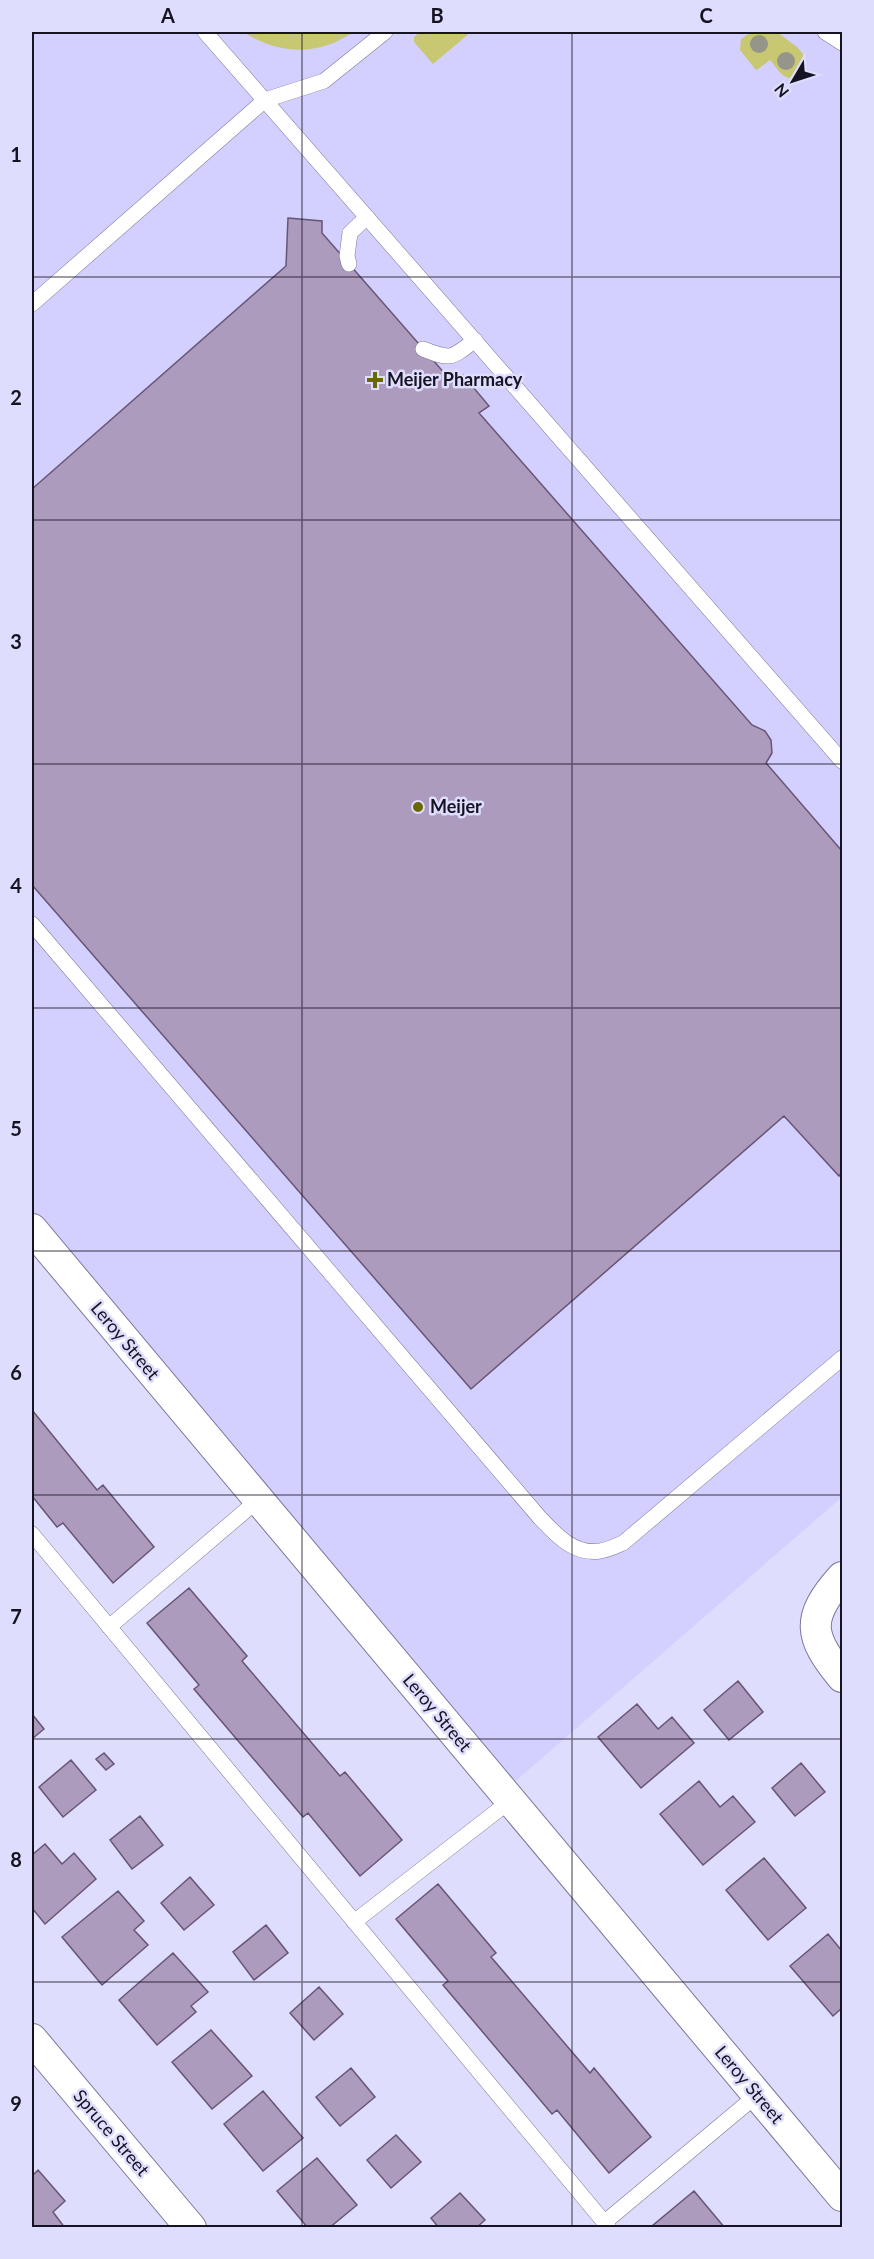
<svg xmlns="http://www.w3.org/2000/svg" width="874" height="2259" font-family="Lato,sans-serif">
  <style>
    .built { fill: #d3d0ff }
    .green { fill: #c8c872 }
    .building { fill: #ad9bbe; stroke: #665575; stroke-width: 1.5 }
    .lines { fill: none; stroke-linecap: round; stroke-linejoin: round }
    .service-casing { stroke: #7a779b; stroke-width: 16 }
    .minor-casing { stroke: #7a779b; stroke-width: 32 }
    .service { stroke: #fff; stroke-width: 15 }
    .minor { stroke: #fff; stroke-width: 30 }
    .tree { fill: #96958a }
    .grid { fill: none; stroke: #151321; stroke-width: 1.5; stroke-opacity: 0.55 }
    .poi-dot { fill: #696700; stroke: #dfddfd; stroke-width: 2 }
    .labels { text-anchor: middle; stroke-width: 5; stroke-linejoin: round; paint-order: stroke }
    .poi-label { font-size: 18px; font-weight: bold; fill: #151321; stroke: #dfddfd; text-anchor: start }
    .street-label { font-size: 18px; fill: #151321; stroke: #dfddfd }
    .neatline { fill: none; stroke: #151321; stroke-width: 2 }
    .grid-label { font-size: 20px; text-anchor: middle; font-weight: bold; fill: #151321 }
  </style>
  <rect width="100%" height="100%" fill="#dfddfd"/>
  <path class="built" d="M32,32H842V1497L503,1792L32,1229Z"/>
  <path class="green" d="M243,32H353C318,57 278,54 243,32Z
    M420,32H471L433,64L414,42V37Z
    M751,32H777L797,47L803,54C804,63 799,83 786,77C780,75 774,64 770,60L757,70L755,69L740,50L741,39Z"/>
  <path class="building" d="M288,218L322,221V233L453,383L463,375L489,406L479,413L752,725L765,731L771,740L772,753L766,763L842,851V1172L839,1176L784,1116L471,1389L32,885V489L286,266Z
    M32,1410L97,1490L103,1485L154,1547L113,1583L63,1523L57,1527L32,1496Z
    M189,1588L247,1656L242,1661L340,1776L345,1772L402,1840L360,1876L308,1813L303,1817L194,1689L199,1685L147,1623Z
    M738,1681L763,1712L729,1740L704,1710Z
    M637,1704L658,1729L672,1717L694,1743L641,1788L598,1737Z
    M32,1714L44,1729L32,1739Z
    M104,1753L114,1764L106,1770L96,1759Z
    M71,1760L96,1790L63,1817L39,1787Z
    M801,1763L825,1792L795,1816L772,1788Z
    M699,1781L720,1807L733,1796L755,1822L703,1865L660,1814Z
    M140,1816L163,1845L132,1869L110,1840Z
    M45,1844L62,1864L74,1853L96,1879L45,1924L32,1908V1855Z
    M764,1858L806,1908L768,1940L726,1890Z
    M190,1877L214,1905L184,1930L161,1903Z
    M438,1884L496,1953L491,1957L590,2073L594,2068L651,2137L609,2173L557,2110L552,2114L443,1985L448,1981L396,1919Z
    M118,1891L144,1921L134,1930L148,1945L102,1985L62,1937Z
    M266,1925L288,1953L254,1980L233,1952Z
    M828,1934L842,1951V2008L833,2016L790,1966Z
    M173,1953L208,1992L191,2006L196,2012L157,2045L119,2000Z
    M319,1987L343,2014L314,2040L290,2013Z
    M211,2030L252,2076L212,2109L172,2062Z
    M351,2068L375,2097L340,2126L316,2097Z
    M263,2091L303,2138L263,2171L224,2124Z
    M396,2135L421,2162L391,2188L367,2160Z
    M317,2158L357,2205L329,2228H308L277,2191Z
    M38,2170L65,2201L53,2212L65,2228H32V2176Z
    M694,2191L725,2228H653L652,2226Z
    M460,2193L485,2220L476,2228H439L431,2218Z"/>
  <g class="lines">
    <defs>
      <path id="service" d="M205,32L842,761
        M825,32L842,43
        M349,264L347,256L350,233L367,217
        M32,304L265,100L324,81L385,32
        M423,349C451,360 451,359 475,340
        M32,924L540,1518C556,1535 574,1555 600,1551C608,1550 616,1546 623,1543L842,1358
        M32,1534L609,2228
        M109,1627L258,1500
        M354,1922L510,1801
        M605,2222L757,2095"/>
      <path id="minor" d="M32,1229L842,2196
        M842,1577C805,1618 809,1637 842,1677
        M32,2039L191,2228"/>
    </defs>
    <use href="#service" class="service-casing"/>
    <use href="#minor" class="minor-casing"/>
    <use href="#service" class="service"/>
    <use href="#minor" class="minor"/>
  </g>
  <g class="tree">
    <circle cx="759" cy="44" r="9"/>
    <circle cx="786" cy="61" r="9"/>
  </g>
  <path class="grid" d="M302,32V2228M572,32V2228M32,277H842M32,520H842M32,764H842M32,1008H842M32,1251H842M32,1495H842M32,1739H842M32,1982H842"/>
  <g class="poi-dot">
    <path d="M372 371h6v6h6v6h-6v6h-6v-6h-6v-6h6z"/>
    <circle cx="418" cy="807" r="6"/>
  </g>
  <g class="labels">
    <g class="poi-label">
      <text x="387" y="386">Meijer Pharmacy</text>
      <text x="430" y="813">Meijer</text>
    </g>
    <g class="street-label">
      <text transform="translate(125 1341) rotate(50)" y="6">Leroy Street</text>
      <text transform="translate(437 1713) rotate(50)" y="6">Leroy Street</text>
      <text transform="translate(749 2085) rotate(50)" y="6">Leroy Street</text>
      <text transform="translate(111 2133) rotate(50)" y="6">Spruce Street</text>
    </g>
  </g>
  <rect width="874" height="2259" fill="none" stroke="#dfddfd" stroke-width="66"/>
  <g transform="translate(793 81) rotate(231)" stroke="#dfddfd" stroke-width="4.5" paint-order="stroke">
  <path d="M0-4.5L10 22L0 15L-10 22Z" fill="#151321"/>
  <text y="-9" font-size="16" font-weight="bold" text-anchor="middle" fill="#151321">N</text>
  </g>
  <rect x="33" y="33" width="808" height="2193" class="neatline"/>
  <g class="grid-label">
    <text x="168" y="23">A</text>
    <text x="437" y="23">B</text>
    <text x="706" y="23">C</text>
    <text x="16" y="162">1</text>
    <text x="16" y="405">2</text>
    <text x="16" y="649">3</text>
    <text x="16" y="893">4</text>
    <text x="16" y="1136">5</text>
    <text x="16" y="1380">6</text>
    <text x="16" y="1624">7</text>
    <text x="16" y="1867">8</text>
    <text x="16" y="2111">9</text>
  </g>
</svg>
